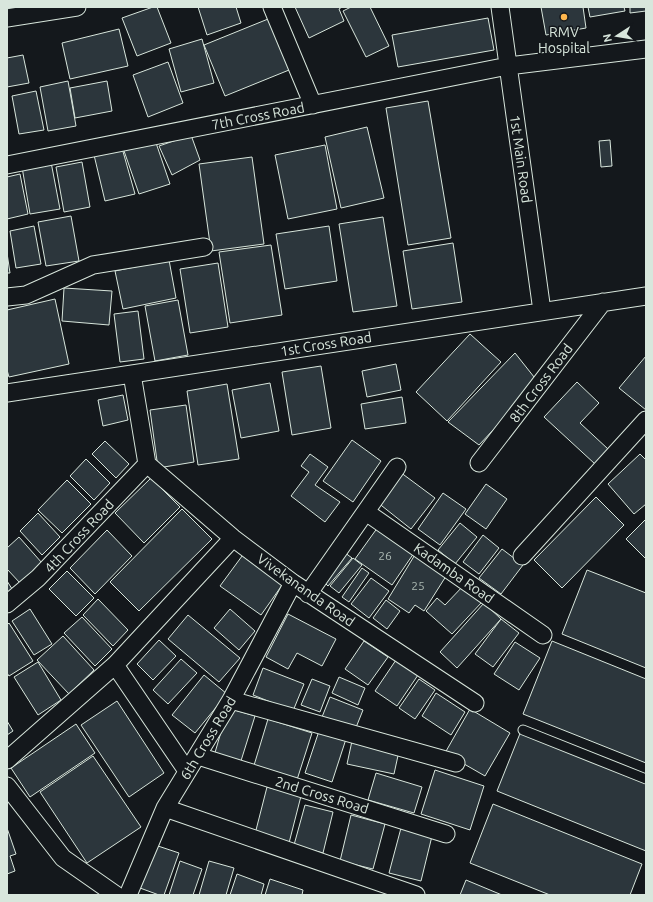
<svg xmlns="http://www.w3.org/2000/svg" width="653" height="902" font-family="Ubuntu,sans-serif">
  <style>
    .building { fill: #2c363c; stroke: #d8e6dc }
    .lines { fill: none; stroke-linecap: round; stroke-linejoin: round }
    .lane-casing { stroke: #d8e6dc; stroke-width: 11 }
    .street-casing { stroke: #d8e6dc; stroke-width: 19 }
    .lane { stroke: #14181c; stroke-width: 9 }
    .street { stroke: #14181c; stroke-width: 17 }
    .poi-dot { fill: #ffb74d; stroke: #14181c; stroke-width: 1.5 }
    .labels { text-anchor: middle; stroke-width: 3; stroke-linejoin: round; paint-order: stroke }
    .number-label { font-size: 12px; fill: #adbab4 }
    .poi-label { font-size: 14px; fill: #d8e6dc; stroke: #14181c }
    .street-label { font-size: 14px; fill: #d8e6dc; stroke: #14181c }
  </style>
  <rect width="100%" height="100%" fill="#14181c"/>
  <path class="building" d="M153,7H157L171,43L137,56L122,18Z
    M198,7H236L241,23L207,35Z
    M295,7H342L339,9L344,21L309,38Z
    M351,7H370L389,46L366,57L343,11Z
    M541,7H583L586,28L546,35Z
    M588,7H624L625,11L590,17Z
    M630,7H646V11L630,13Z
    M273,17L294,68L225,96L204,45Z
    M488,18L494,50L398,67L392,35Z
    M119,29L128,66L70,79L62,43Z
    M202,39L214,83L181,92L169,49Z
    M23,55L29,83L7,87V58Z
    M168,62L183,103L148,117L133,75Z
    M68,81L76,126L48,131L40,87Z
    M107,81L112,111L75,118L70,88Z
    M36,91L44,130L19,134L12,96Z
    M428,101L451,238L408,245L386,108Z
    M367,127L384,198L341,208L325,137Z
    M191,135L200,160L172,175L159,146Z
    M154,137L170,184L139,194L123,148Z
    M610,140L612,166L601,167L599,141Z
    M325,145L337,209L288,219L275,155Z
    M122,148L135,194L105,201L94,155Z
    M252,157L264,244L211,251L199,164Z
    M51,162L60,209L30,214L22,167Z
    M82,162L90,207L64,212L56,167Z
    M20,174L28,214L7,219V177Z
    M71,216L79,261L46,266L38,222Z
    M383,217L397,306L353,312L339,224Z
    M34,226L41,264L16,268L10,231Z
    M329,226L337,281L285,289L276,234Z
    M453,243L462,302L412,309L403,251Z
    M271,245L282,315L230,323L219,252Z
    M7,253L10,273H7Z
    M169,260L176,298L123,309L115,271Z
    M218,263L228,327L190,333L180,269Z
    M64,288L112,291L109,325L62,321Z
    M55,299L69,364L9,377L7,370V310Z
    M178,300L188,355L155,361L145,306Z
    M138,311L144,359L120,362L114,314Z
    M470,334L501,362L447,421L416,392Z
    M515,353L538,382L479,445L448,422Z
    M646,356V410L619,388Z
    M396,364L401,390L367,397L362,371Z
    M321,366L331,428L292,435L282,372Z
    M577,382L599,403L580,423L608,449L595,464L544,417Z
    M270,383L279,431L241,438L232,390Z
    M227,384L239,459L198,465L187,391Z
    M123,395L128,420L103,426L98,400Z
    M402,397L406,423L365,429L361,404Z
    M186,405L194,462L158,468L150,410Z
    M352,440L381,461L353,502L323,481Z
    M105,441L129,464L116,478L92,454Z
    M310,454L328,467L315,485L340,502L325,522L291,496L309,472L301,466Z
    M640,454L646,460V504L634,514L608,484Z
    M86,459L110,483L94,500L70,476Z
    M400,472L435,498L411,529L377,502Z
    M151,478L180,507L144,543L115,513Z
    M67,480L91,504L62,533L38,510Z
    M486,484L507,499L486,529L465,514Z
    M443,493L466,509L440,545L418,529Z
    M596,497L624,525L562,588L534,560Z
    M182,509L212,539L139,611L110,582Z
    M38,513L60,537L42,555L20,531Z
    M646,519V559L626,539Z
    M460,523L477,537L455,564L438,550Z
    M378,527L414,553L392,585L355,559Z
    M107,530L132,556L95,594L70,568Z
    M483,535L499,548L479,574L463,562Z
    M19,537L42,563L20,583L7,569V548Z
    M502,549L523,565L501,594L479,578Z
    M245,552L285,581L261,615L220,586Z
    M344,552L352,558L328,586L321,579Z
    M416,553L448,573L424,611L415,605L409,613L388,599Z
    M353,558L362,565L339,593L330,586Z
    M362,568L369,573L349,602L342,597Z
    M587,570L646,593V668L562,634Z
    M67,571L94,598L76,616L49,589Z
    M371,578L389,591L369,618L351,604Z
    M7,581L14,592L7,596Z
    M464,585L482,602L452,634L426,611L437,598L445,605Z
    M98,599L128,630L113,646L83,615Z
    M386,600L400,611L387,629L373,618Z
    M484,603L501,619L457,668L440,652Z
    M30,609L52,644L34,655L12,621Z
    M230,609L255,631L239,650L214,628Z
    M288,614L336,639L322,666L297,653L288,669L266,657Z
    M188,615L240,658L219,682L168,639Z
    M82,617L112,649L95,666L64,633Z
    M501,619L519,633L493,667L475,654Z
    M9,623L33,661L9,676L7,673V625Z
    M63,636L94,670L69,694L37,660Z
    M159,640L176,656L153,680L137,664Z
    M364,641L388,657L368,685L345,669Z
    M552,641L646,679V763L523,714Z
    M515,642L540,658L519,690L494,674Z
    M181,659L197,673L168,704L153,690Z
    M396,660L418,675L397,706L375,691Z
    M38,662L61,700L38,715L14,677Z
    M263,668L304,684L293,711L253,695Z
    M204,675L227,694L195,733L172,715Z
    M339,677L365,688L358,705L332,693Z
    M312,679L330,686L320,712L301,705Z
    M419,679L435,690L415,719L399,708Z
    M436,693L465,712L451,735L422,716Z
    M330,697L363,710L355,730L322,717Z
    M117,701L164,773L129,797L81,725Z
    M228,708L255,716L240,764L214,756Z
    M470,709L510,733L485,776L445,753Z
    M268,719L312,733L295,786L252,772Z
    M7,721L13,731L7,735Z
    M76,724L95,753L30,797L11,768Z
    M319,731L346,739L332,782L305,773Z
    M521,731L646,781V851L497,791Z
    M352,741L399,751L394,774L347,764Z
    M93,756L141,827L87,863L40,792Z
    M435,770L484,786L470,830L421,814Z
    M376,773L422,787L414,813L368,800Z
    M267,787L301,796L289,843L255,834Z
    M493,804L642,864L630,895H550L470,863Z
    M305,805L333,812L323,853L294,845Z
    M351,815L385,824L373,869L340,861Z
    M7,828L16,854L10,856L15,871L7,874Z
    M401,828L432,836L421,881L389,873Z
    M155,845L179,853L164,895H159L140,888Z
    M180,861L202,869L193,895H169Z
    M209,861L234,868L226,895H199Z
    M237,874L264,884L261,895H230Z
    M270,879L303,890L302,895H265Z
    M466,880L502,895H460Z"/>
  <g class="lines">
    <defs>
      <path id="lane" d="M523,730L646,779"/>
      <path id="street" d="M272,7L313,105
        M500,7L542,311
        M7,18L77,7
        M7,165L508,66L646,49
        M7,297L26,295L93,265L204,247
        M132,374L147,464
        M7,393L646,296
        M479,463L603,302
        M147,464L233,538L293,583L475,703
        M366,512L543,635
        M522,556L646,420
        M308,594L397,467
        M7,604L38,578L147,464
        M115,665L187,771
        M231,700L456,763
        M198,756L446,834
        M7,760L115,665L233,538
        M7,786L63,858L116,895
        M165,808L416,895
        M128,895L165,808L231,700L293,583"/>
    </defs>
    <use href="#lane" class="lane-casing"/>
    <use href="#street" class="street-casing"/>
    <use href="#lane" class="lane"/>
    <use href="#street" class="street"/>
  </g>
  <circle class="poi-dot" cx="564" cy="17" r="4"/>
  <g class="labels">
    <g class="number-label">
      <text x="385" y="560">26</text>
      <text x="418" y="590">25</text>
    </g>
    <g class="poi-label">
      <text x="564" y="37">RMV<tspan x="564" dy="16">Hospital</tspan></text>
    </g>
    <g class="street-label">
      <text transform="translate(258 116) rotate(-11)" y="5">7th Cross Road</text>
      <text transform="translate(521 159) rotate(82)" y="5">1st Main Road</text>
      <text transform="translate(326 344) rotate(-9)" y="5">1st Cross Road</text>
      <text transform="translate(541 383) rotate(-53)" y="5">8th Cross Road</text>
      <text transform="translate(79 536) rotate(-47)" y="5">4th Cross Road</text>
      <text transform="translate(454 573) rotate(35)" y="5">Kadamba Road</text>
      <text transform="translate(306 590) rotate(35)" y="5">Vivekananda Road</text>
      <text transform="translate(208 738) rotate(-59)" y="5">6th Cross Road</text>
      <text transform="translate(322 795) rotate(17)" y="5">2nd Cross Road</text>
    </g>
  </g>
  <rect width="653" height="902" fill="none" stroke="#d8e6dc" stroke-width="16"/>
  <g transform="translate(617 36) rotate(258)" stroke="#14181c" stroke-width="3" paint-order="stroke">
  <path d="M0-3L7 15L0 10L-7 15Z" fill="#d8e6dc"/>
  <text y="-6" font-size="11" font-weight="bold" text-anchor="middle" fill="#d8e6dc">N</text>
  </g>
</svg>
